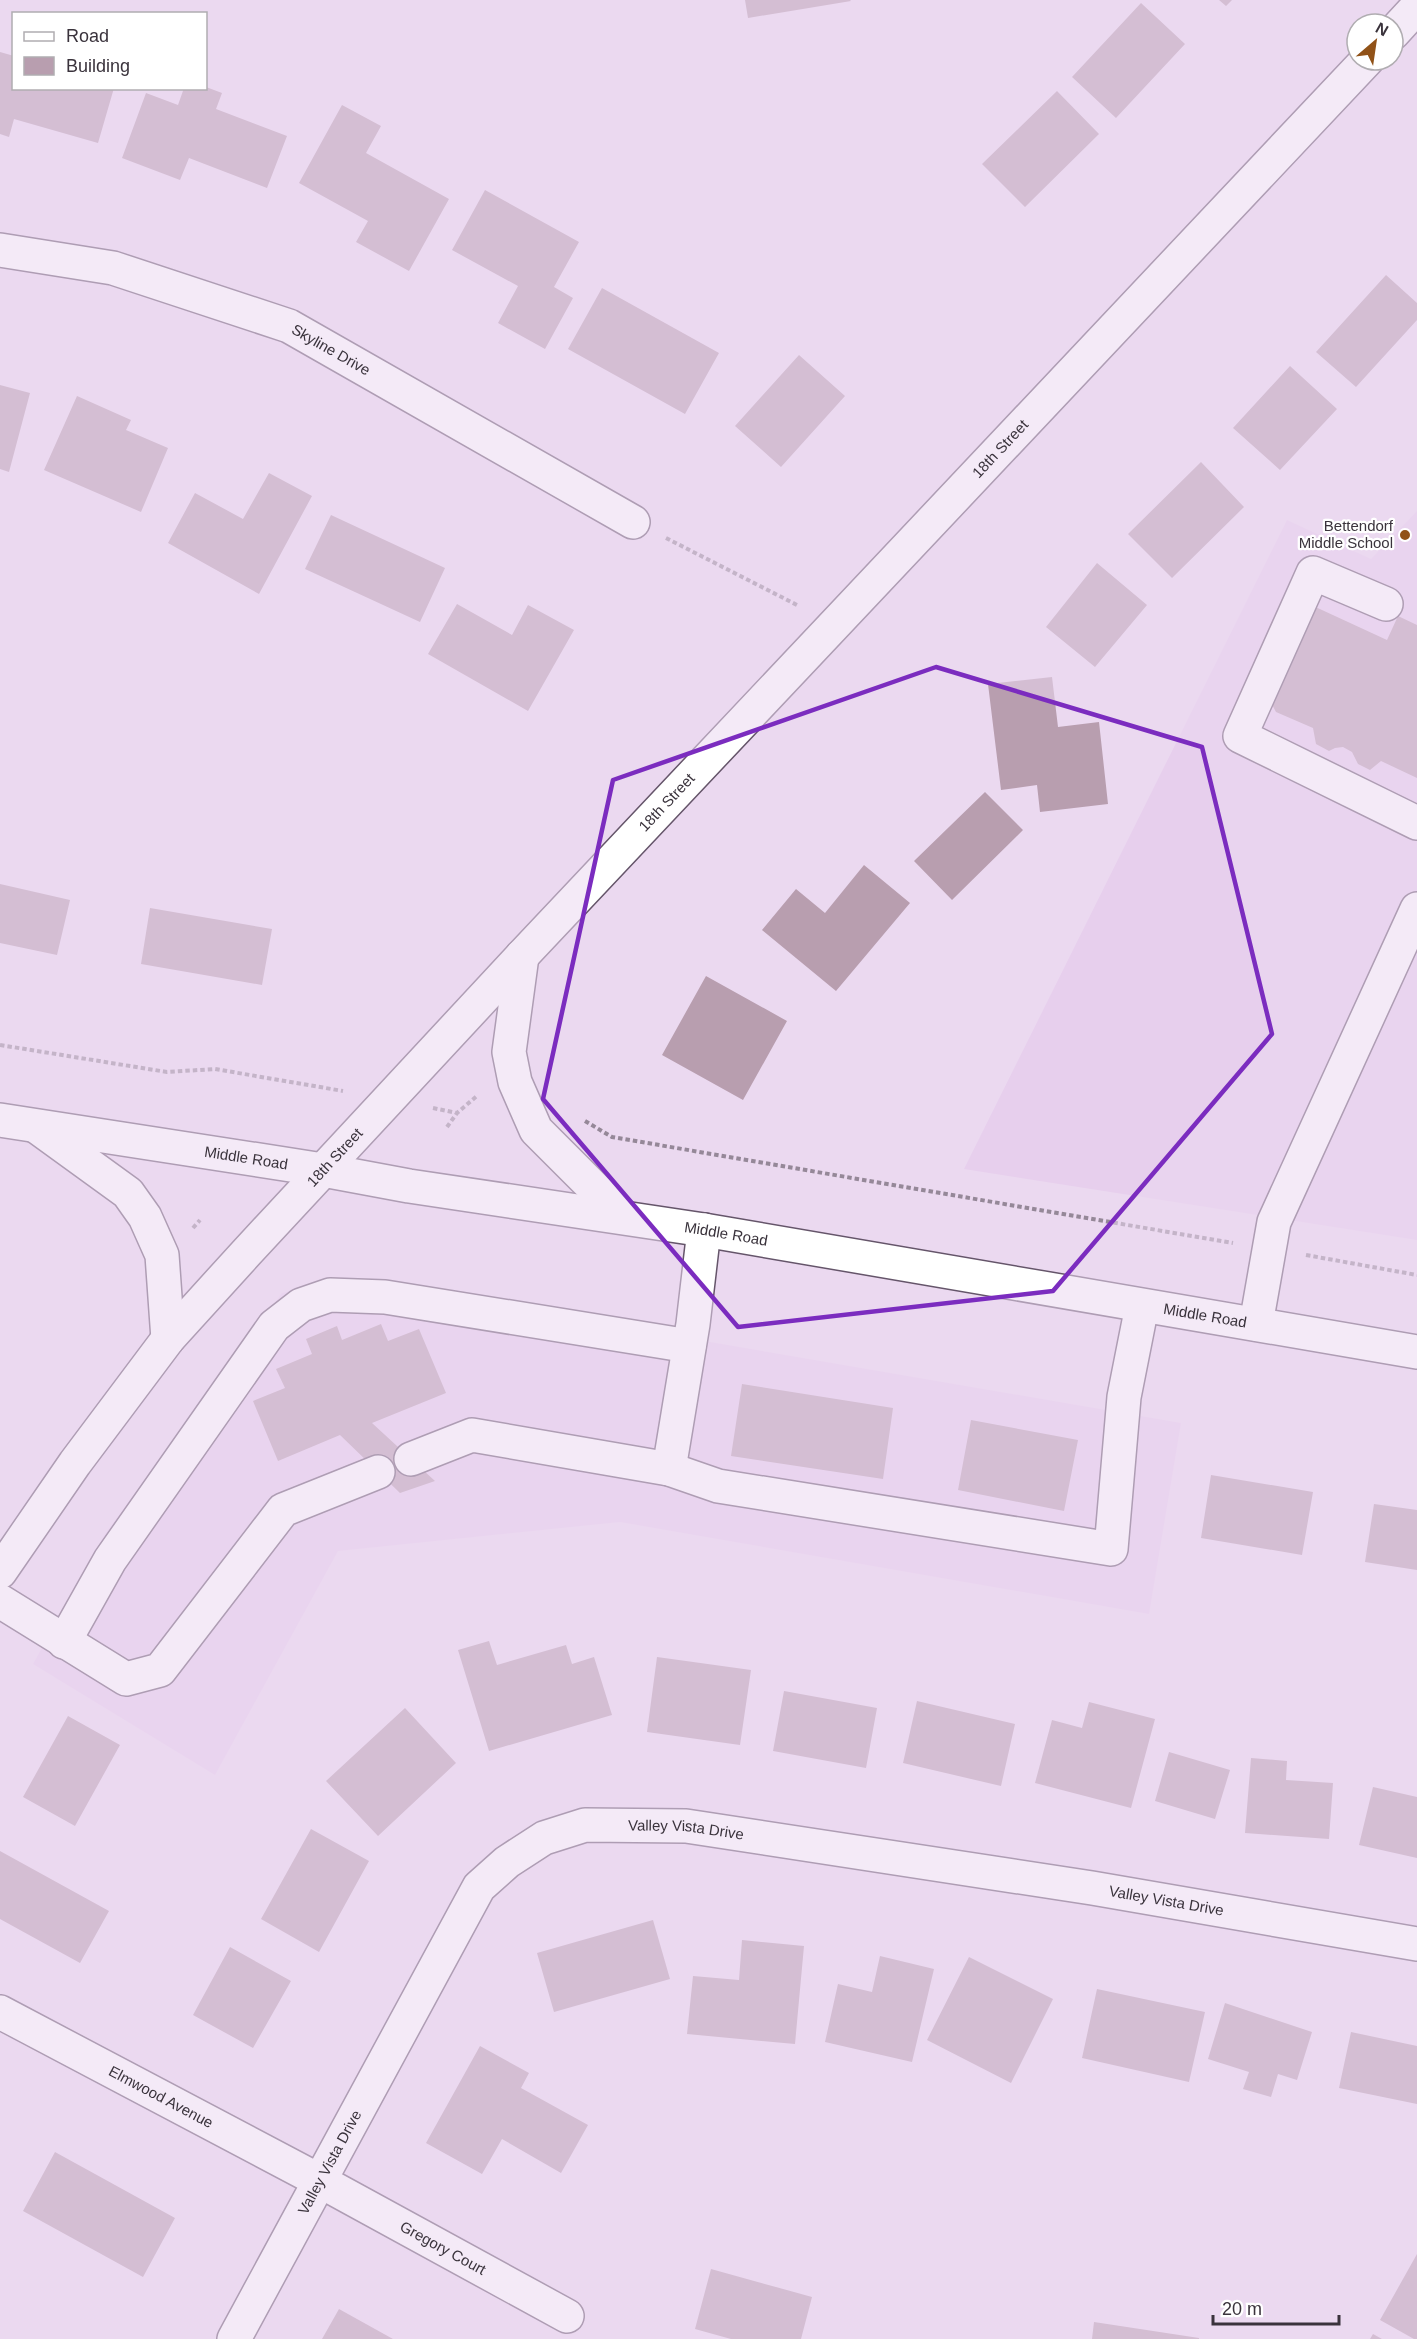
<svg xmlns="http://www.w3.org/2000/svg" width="1417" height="2339" font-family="Arial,sans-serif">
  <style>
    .built { fill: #e7cfed }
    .building { fill: #b89eaf }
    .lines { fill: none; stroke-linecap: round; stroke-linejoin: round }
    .minor-casing { stroke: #65556a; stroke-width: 36 }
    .major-casing { stroke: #65556a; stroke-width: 36 }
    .path { stroke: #958898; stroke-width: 4; stroke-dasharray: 4.5 3; stroke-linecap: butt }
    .minor { stroke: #fff; stroke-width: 33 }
    .major { stroke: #fff; stroke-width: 33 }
    .marked { fill: none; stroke: #7b2cbf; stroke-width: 4.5; stroke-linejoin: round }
    .poi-dot { fill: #915218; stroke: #fff; stroke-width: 2 }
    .labels { text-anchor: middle; stroke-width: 4.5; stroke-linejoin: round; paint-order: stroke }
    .street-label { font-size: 15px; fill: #3a333c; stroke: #fff }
    .poi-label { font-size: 15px; fill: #3a333c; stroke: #fff; text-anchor: end }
  </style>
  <rect width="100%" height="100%" fill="#ebd9f0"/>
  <path class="built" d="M1417,511V1240L964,1169L1287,520L1371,559Z
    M344,1279L1181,1423L1149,1614L620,1522L338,1551L215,1775L33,1664L105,1534L282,1293Z"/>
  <path class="building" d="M745,0H850L851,1L748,18Z
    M1219,0H1232L1226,6Z
    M1141,3L1185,44L1116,118L1072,77Z
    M0,52L14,56V88H114L98,143L14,119L9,137L0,134Z
    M206,87L222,93L216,109L287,136L267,188L189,158L180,180L122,158L146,93L178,105L184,88Z
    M1057,91L1099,134L1025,207L982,164Z
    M342,105L381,126L366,153L449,199L409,271L356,242L368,221L299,183Z
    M485,190L579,242L554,287L573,298L545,349L498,323L518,286L452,250Z
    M1386,275L1417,303V320L1356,387L1316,352Z
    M602,288L719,353L685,414L568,349Z
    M799,355L845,396L781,467L735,426Z
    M1290,366L1337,409L1280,470L1233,428Z
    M0,385L30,393L9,472L0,469Z
    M77,396L131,420L126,430L168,448L141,512L44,470Z
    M1201,462L1244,507L1172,578L1128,534Z
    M269,473L312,496L259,594L168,543L195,493L243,519Z
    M331,515L445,568L420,622L305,569Z
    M1097,563L1147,605L1095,667L1046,627Z
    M457,604L512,635L528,605L574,630L528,711L428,654Z
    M1309,604L1387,640L1398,616L1417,625V778L1381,761L1370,770L1358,764L1352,752L1343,747L1335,748L1329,751L1316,744L1313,728L1276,712L1267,695Z
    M1052,677L1058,727L1099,722L1108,804L1040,812L1037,785L1001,790L988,684Z
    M985,792L1023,830L952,900L914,861Z
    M864,865L910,903L836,991L762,930L796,889L825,913Z
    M0,884L70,900L57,955L0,943Z
    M150,908L272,929L262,985L141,964Z
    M706,976L787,1021L743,1100L662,1055Z
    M381,1324L388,1341L419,1329L446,1393L372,1423L435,1481L400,1493L340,1435L278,1461L253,1401L285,1388L276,1369L312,1354L306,1339L337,1326L342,1340Z
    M742,1384L893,1408L883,1479L731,1456Z
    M971,1420L1078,1440L1064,1511L958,1490Z
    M1211,1475L1313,1492L1302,1555L1201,1538Z
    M1374,1504L1417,1510V1570L1365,1562Z
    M489,1641L497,1665L566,1645L572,1664L594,1657L612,1715L489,1751L458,1650Z
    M657,1657L751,1670L740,1745L647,1732Z
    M784,1691L877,1708L866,1768L773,1751Z
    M917,1701L1015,1724L1001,1786L903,1763Z
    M1089,1702L1155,1719L1131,1808L1035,1783L1052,1720L1082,1728Z
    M405,1708L456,1763L378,1836L326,1781Z
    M68,1716L120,1745L75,1826L23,1797Z
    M1169,1752L1230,1770L1215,1819L1155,1801Z
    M1251,1758L1287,1761L1286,1780L1333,1783L1329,1839L1245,1833Z
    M1373,1787L1417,1797V1858L1359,1845Z
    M311,1829L369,1861L319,1952L261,1919Z
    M0,1851L109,1911L80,1963L0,1919Z
    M653,1920L670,1979L554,2012L537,1953Z
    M742,1940L804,1946L795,2044L687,2034L693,1976L739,1980Z
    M230,1947L291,1981L253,2048L193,2015Z
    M880,1956L934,1969L912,2062L825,2042L838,1984L872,1992Z
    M969,1957L1053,1999L1011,2083L927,2040Z
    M1097,1989L1205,2012L1189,2082L1082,2058Z
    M1225,2003L1312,2032L1297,2080L1278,2074L1271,2097L1243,2089L1249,2072L1208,2059Z
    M1351,2032L1417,2046V2104L1339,2088Z
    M480,2046L529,2073L521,2088L588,2125L561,2173L502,2139L482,2174L426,2143Z
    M55,2152L175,2218L143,2277L23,2211Z
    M1417,2254V2339H1414L1380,2320Z
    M711,2269L812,2297L801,2339H731L695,2329Z
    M339,2309L393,2339H322Z
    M1094,2322L1199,2338V2339H1092Z
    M1373,2334L1382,2339H1370Z"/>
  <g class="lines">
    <defs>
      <g id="minor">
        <path d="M1393,33L1417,7"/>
        <path id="s1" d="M0,250L113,268L289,326L633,522"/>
        <path d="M1386,604L1313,573L1240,736L1417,823"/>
        <path d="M1256,1324L1274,1222L1417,909"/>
        <path d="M411,1459L472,1435L669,1469L718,1486L1111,1549L1124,1397L1142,1306"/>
        <path d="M669,1469L693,1324L704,1230"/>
        <path id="s2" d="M0,1572L75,1463L168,1339L247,1252L522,956L1367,60"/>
        <path d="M0,1601L126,1679L160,1670L283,1510L378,1472"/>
        <path d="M64,1642L110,1560L274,1326L301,1305L330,1295L385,1297L689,1346"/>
        <path id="s3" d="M0,2012L320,2181L567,2316"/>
        <path id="s4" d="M234,2339L479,1887L507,1862L544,1838L585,1825L686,1826L1092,1888L1417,1944"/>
      </g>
      <g id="major">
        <path d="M522,956L509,1052L515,1082L536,1130L623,1217"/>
        <path id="s5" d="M0,1120L323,1170L409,1186L704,1230L1417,1352"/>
        <path d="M37,1127L128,1193L145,1217L162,1255L168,1339"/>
      </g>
    </defs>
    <use href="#minor" class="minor-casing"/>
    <use href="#major" class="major-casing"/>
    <path class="path" d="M666,538L799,606
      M0,1045L167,1072L215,1069L343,1091
      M433,1108L457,1113L478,1095
      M585,1121L612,1137L1233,1243
      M447,1127L457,1113
      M193,1228L200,1220
      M1306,1255L1417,1275"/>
    <use href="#minor" class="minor"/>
    <use href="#major" class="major"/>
  </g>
  <path d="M0 0H1417V2339H0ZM936,667L1202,747L1272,1034L1053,1291L738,1327L543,1099L613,780Z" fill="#ebd9f0" fill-opacity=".55" fill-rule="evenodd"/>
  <path class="marked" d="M936,667L1202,747L1272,1034L1053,1291L738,1327L543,1099L613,780Z"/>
  <circle class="poi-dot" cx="1405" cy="535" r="6"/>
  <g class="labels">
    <g class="street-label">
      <text dy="5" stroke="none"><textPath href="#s1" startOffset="348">Skyline Drive</textPath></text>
      <text dy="5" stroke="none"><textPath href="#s2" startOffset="1506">18th Street</textPath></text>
      <text dy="5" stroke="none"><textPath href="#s2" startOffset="1020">18th Street</textPath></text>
      <text dy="5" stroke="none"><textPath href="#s2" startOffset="534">18th Street</textPath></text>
      <text dy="5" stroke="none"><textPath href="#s5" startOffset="249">Middle Road</textPath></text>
      <text dy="5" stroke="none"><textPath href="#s5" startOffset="735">Middle Road</textPath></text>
      <text dy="5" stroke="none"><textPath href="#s5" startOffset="1221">Middle Road</textPath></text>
      <text dy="5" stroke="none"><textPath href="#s4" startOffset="740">Valley Vista Drive</textPath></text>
      <text dy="5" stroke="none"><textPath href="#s4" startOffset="1226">Valley Vista Drive</textPath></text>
      <text dy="5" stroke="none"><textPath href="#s3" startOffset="182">Elmwood Avenue</textPath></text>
      <text dy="5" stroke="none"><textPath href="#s4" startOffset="201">Valley Vista Drive</textPath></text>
      <text dy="5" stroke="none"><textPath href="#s3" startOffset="502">Gregory Court</textPath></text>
    </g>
    <g class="poi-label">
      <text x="1393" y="531">Bettendorf<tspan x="1393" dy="17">Middle School</tspan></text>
    </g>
  </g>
  <rect x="12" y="12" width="195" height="78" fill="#ffffff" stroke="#b0adb1" stroke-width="1.5"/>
  <rect x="24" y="32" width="30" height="9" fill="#ffffff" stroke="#b0adb1" stroke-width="1.5"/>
  <text x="66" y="42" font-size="18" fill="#3a333c">Road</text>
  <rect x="24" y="57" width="30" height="18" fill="#b89eaf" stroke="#b0adb1" stroke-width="1.5"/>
  <text x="66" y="72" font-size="18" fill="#3a333c">Building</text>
  <g transform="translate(1375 42) rotate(29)"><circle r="28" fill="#ffffff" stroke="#b0adb1" stroke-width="1.5"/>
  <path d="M0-4.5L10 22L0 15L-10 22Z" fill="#915218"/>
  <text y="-9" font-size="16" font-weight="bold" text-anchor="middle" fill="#3a333c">N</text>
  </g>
  <path d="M1213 2315v9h126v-9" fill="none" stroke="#3a333c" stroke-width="3"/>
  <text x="1222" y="2315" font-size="18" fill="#3a333c" stroke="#ffffff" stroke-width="4.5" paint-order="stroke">20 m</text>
</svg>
